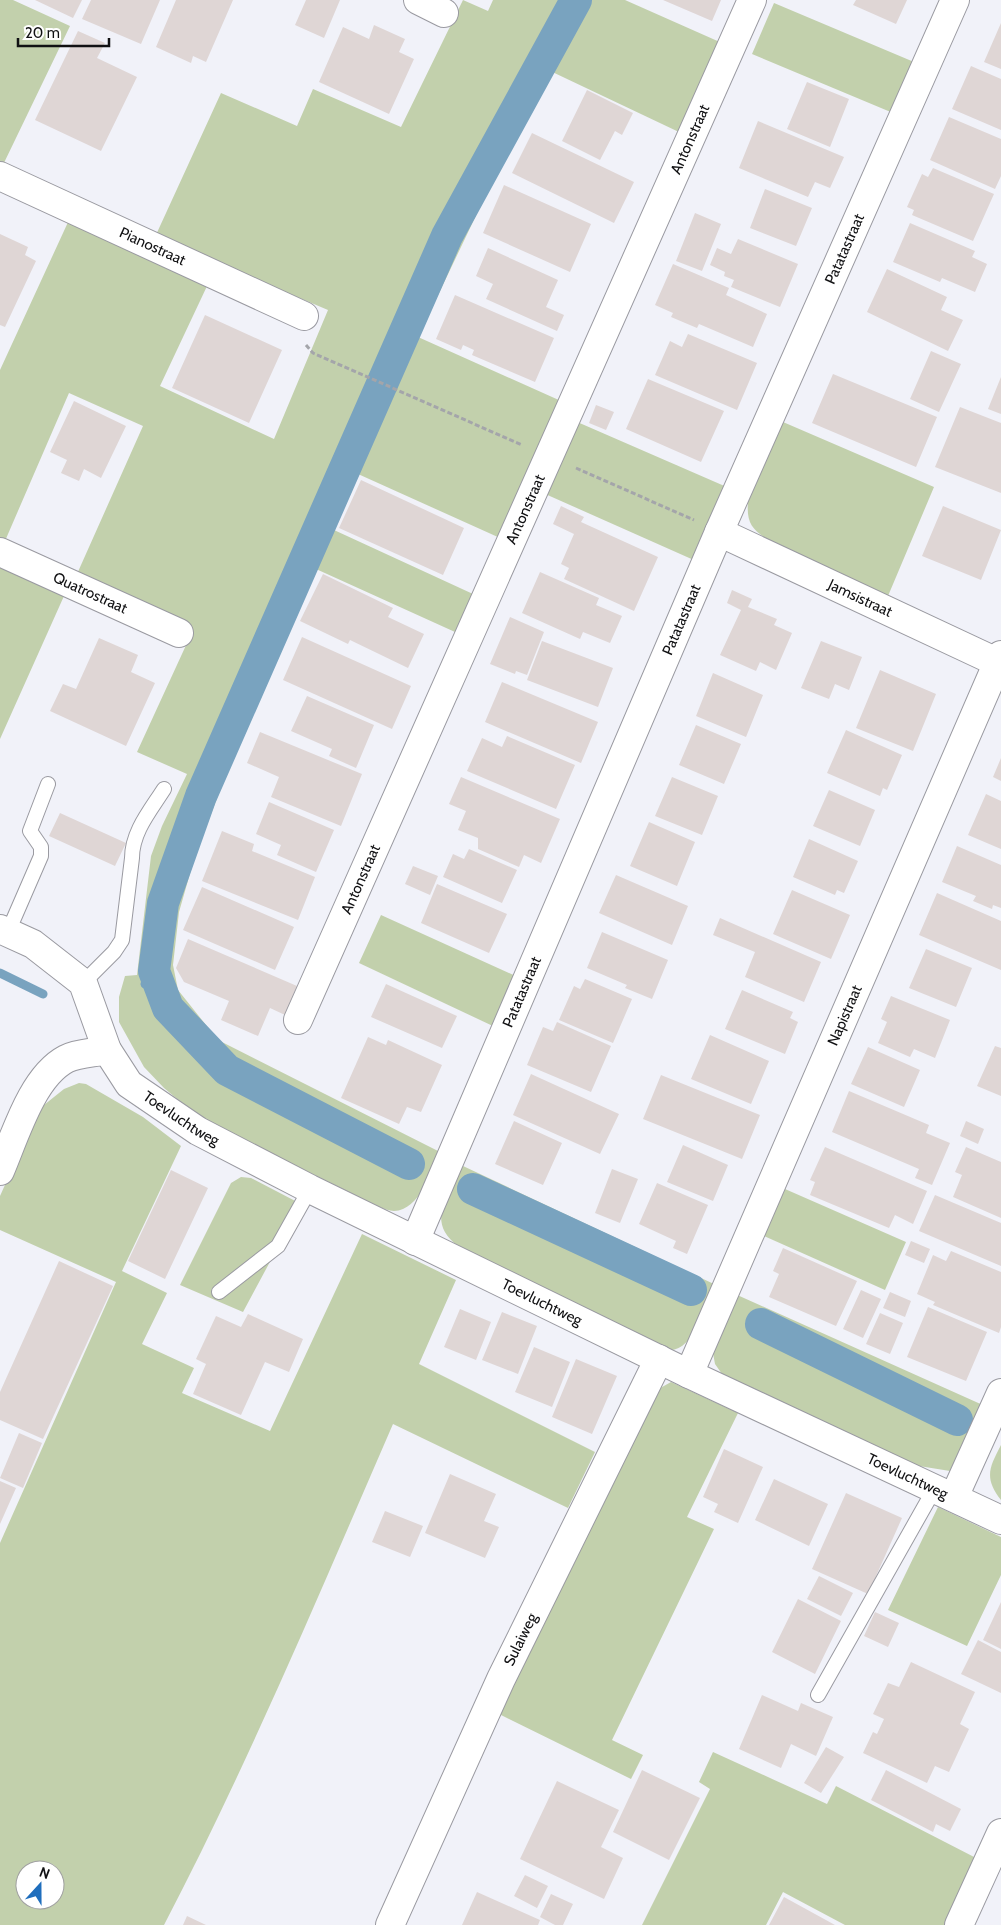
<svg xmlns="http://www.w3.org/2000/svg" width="1001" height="1925" font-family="Cabin,sans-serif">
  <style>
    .green { fill: #c2d0ac; fill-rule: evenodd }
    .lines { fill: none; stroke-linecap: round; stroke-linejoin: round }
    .stream { stroke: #79a3bf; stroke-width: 9 }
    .canal { stroke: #79a3bf; stroke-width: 32 }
    .building { fill: #dfd6d5 }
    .service-casing { stroke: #9a9aa1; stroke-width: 16 }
    .minor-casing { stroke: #9a9aa1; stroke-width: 30 }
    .path { stroke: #a4a5aa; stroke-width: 3; stroke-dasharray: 5 2.5; stroke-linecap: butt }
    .service { stroke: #fff; stroke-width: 14 }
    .minor { stroke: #fff; stroke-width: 28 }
    .labels { text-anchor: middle; stroke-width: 4; stroke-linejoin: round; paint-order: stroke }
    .street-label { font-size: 15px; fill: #111113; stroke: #fff }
  </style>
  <rect width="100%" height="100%" fill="#f1f2f9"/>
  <path class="green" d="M0,0H13L70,26L2,167L0,166Z
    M463,0L488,11L493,0H625L722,43L681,133L546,69L418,337L561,401L500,538L358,474L334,530L473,594L455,632L316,569L221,788L195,856L179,912L173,965L178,990L218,1040L440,1152C431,1171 420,1210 394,1211C389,1211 383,1208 379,1207L220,1128L188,1108L164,1088L144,1067L119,1022V997L125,976L137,975L151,856L162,826L187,774L137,752L193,630L77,574L143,426L69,393L5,541L0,538V370L69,220L208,284L160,386L274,439L328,310L155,237L221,93L297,126L313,89L401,127Z
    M774,3L914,62L893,113L752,54Z
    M575,421L729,488L696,561L543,493Z
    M783,422L934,487L888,596L772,542C754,531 746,525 748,502Z
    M0,567L64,596L0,739Z
    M381,915L518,977L495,1027L359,963Z
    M79,1083L86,1084L143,1117L181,1146L122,1271L167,1293L142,1344L194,1368L182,1393L270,1431L362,1234L456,1280L419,1364L595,1452L568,1508L393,1424C320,1592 249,1762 164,1925H0V1543L116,1282L0,1230V1196L39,1109L64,1089ZM25,1870H55V1900H25Z
    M463,1166L716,1285C707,1304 693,1352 669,1350L458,1246C425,1222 448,1193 463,1166Z
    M241,1177L251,1178L301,1204L243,1312L180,1285L231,1183Z
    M785,1189L906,1242L885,1290L764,1236Z
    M735,1294L985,1406L957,1464L950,1471L919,1466L722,1374L715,1364L713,1353Z
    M671,1382L738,1413L687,1517L714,1529L612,1740L643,1755L631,1779L495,1712L655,1391Z
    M1001,1445V1500C984,1478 989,1468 1001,1445Z
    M938,1507L1001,1537V1575L967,1646L888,1610Z
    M713,1752L827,1804L836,1786L978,1859L947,1925H845L783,1892L766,1925H642L710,1789L699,1782Z"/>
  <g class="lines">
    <path class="stream" d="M0,973L43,994
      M145,984L154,971"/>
    <path class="canal" d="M409,1164L227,1070L168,1008L154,971L163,903L201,796L447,236L576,0
      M473,1189L691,1290
      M761,1324L957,1420"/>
  </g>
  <path class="building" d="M35,0H82L73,18Z
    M91,0H160L141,44L82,19Z
    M176,0H233L206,62L193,56L191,63L156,47Z
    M306,0H340L324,38L295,25Z
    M663,0H721L712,21Z
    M856,0H907L896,24L853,5Z
    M1001,23V69L984,62Z
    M374,25L405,39L399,52L414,59L389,114L319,82L343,27L369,39Z
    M78,31L105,43L97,58L137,77L101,151L35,120Z
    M971,66L1001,79V130L952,109Z
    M807,82L849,99L830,147L787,129Z
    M587,90L633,113L622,135L615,131L600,160L562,141Z
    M949,117L1001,139V176L995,189L930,160Z
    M758,121L844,157L830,188L815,182L808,197L739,168Z
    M532,133L634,182L614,223L512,173Z
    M933,168L994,194L973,241L912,215L914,210L907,207L922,174L928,177Z
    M504,185L591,224L570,272L483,233Z
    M765,189L812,208L796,246L750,228Z
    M695,213L721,224L702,271L676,261Z
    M910,223L975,251L972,257L987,264L975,292L942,278L940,282L893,262Z
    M0,234L28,247L25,255L36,261L5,327L0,325Z
    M738,239L798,264L780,307L731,287L734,280L724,276L725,272L710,265L717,248L731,254Z
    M488,248L558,280L546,307L564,315L557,331L486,299L493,284L476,276Z
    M673,264L729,288L726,295L767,314L753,347L699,324L697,328L671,317L673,313L655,305Z
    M887,269L947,297L941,310L963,320L948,351L867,312Z
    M455,295L554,338L535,382L472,355L474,350L463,345L461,350L436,339Z
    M205,315L282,350L249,423L172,388Z
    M688,334L757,363L737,410L655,375L670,341L682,347Z
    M931,351L961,364L939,412L910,399Z
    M833,374L937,417L916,467L812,423Z
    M1001,377V414L988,409Z
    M648,379L724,411L701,462L626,429Z
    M74,401L126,426L101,478L84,469L79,481L61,473L67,460L50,452Z
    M596,405L614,412L606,430L589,423Z
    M960,407L1001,423V493L935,467Z
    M361,480L464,528L443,575L339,528Z
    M561,506L584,517L581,522L658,557L634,611L564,579L569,568L561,564L574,534L553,524Z
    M943,506L1001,530L981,580L922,556Z
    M540,572L599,598L596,605L622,616L610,643L583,632L580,639L522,613Z
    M323,574L393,608L388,617L424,634L408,668L350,640L348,644L300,621Z
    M732,590L752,599L748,607L777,619L774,625L792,633L776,670L760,662L756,671L720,655L741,610L727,603Z
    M510,617L544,632L527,675L516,671L515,674L490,664Z
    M302,637L411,686L392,729L283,680Z
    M99,638L138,655L131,672L155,683L126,746L50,711L63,684L76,689Z
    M542,641L613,668L598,707L527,680Z
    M821,641L862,657L849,690L835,684L829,699L801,688Z
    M880,670L936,694L913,751L856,728Z
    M713,673L763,695L746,737L696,716Z
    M502,682L598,722L581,763L485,722Z
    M307,696L374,725L356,768L329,756L332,749L291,731Z
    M696,725L741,744L724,784L679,765Z
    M846,730L902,755L887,790L883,788L880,796L827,773Z
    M260,732L362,774L341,826L271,797L279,777L247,763Z
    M507,736L575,765L556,809L467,771L482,738L502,747Z
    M1001,758V781L993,777Z
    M461,777L560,819L541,863L524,855L519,867L478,849V838L458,830L466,811L449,804Z
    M672,777L718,796L702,835L655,816Z
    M829,790L875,810L860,846L813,826Z
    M986,794L1001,801V849L968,835Z
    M269,802L334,830L316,872L277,855L281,845L256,834Z
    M60,813L126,843L115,866L49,836Z
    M649,822L695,842L677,886L630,866Z
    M222,831L254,844L252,851L315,877L298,920L202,881Z
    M809,839L858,861L844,893L837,890L835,895L793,877Z
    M957,846L1001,865V908L993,905L992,909L973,901L976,896L942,882Z
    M469,849L517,870L502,903L443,877L453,854L464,859Z
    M413,866L438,876L430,895L405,884Z
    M616,875L688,906L672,945L599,913Z
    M437,884L507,914L489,953L421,923Z
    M202,887L294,927L275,970L183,930Z
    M792,890L850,915L831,959L773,934Z
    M937,893L1001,921V970L919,935Z
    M720,918L821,962L804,1002L745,977L755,952L713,935Z
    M602,932L668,960L652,999L625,988L627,985L587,968Z
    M188,939L297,986L285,1015L270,1008L258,1036L221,1020L229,1001L184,982L176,968Z
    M926,949L972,968L956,1007L909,988Z
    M585,979L632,999L613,1043L559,1020L574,986L580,989Z
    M386,984L457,1016L442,1048L371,1017Z
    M742,990L793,1012L790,1018L798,1022L785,1054L725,1029Z
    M891,996L950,1020L935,1058L914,1049L910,1057L878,1043L887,1022L881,1019Z
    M557,1022L611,1046L591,1092L527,1065L543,1027L553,1031Z
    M710,1035L769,1061L751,1104L691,1079Z
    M368,1037L386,1045L388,1040L442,1065L421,1112L407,1107L399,1124L341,1098Z
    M995,1046L1001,1048V1096L977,1086Z
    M868,1047L920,1070L904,1107L851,1084Z
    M531,1074L619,1114L600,1154L513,1115Z
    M661,1075L760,1115L742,1159L643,1119Z
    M849,1091L929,1125L926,1133L950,1143L932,1185L915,1178L919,1169L832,1132Z
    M514,1121L562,1143L543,1185L495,1164Z
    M966,1121L984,1129L978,1144L960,1136Z
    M683,1145L728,1165L713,1201L667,1182Z
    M825,1147L927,1191L913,1224L895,1215L889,1228L810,1195L815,1182L810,1180Z
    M966,1147L1001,1162V1218L953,1197L962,1175L955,1172Z
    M612,1169L638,1179L620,1223L595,1213Z
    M171,1170L208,1188L165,1279L128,1261Z
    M657,1183L708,1205L687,1254L673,1248L676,1241L639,1224Z
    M935,1195L1001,1223V1266L919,1231Z
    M911,1241L930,1249L924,1263L905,1255Z
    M783,1248L857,1281L836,1326L769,1297L779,1274L773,1271Z
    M951,1251L1001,1272V1327L999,1333L933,1305L935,1302L917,1294L933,1255L946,1261Z
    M59,1261L113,1286L43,1439L0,1420V1392Z
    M861,1290L881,1299L863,1338L843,1329Z
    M890,1292L911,1301L905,1317L883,1308Z
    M928,1307L987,1332L966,1381L907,1357Z
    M460,1309L491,1322L476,1360L444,1347Z
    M502,1312L537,1326L518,1374L482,1360Z
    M880,1313L903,1323L890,1354L866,1344Z
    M248,1314L303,1339L289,1372L265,1362L241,1415L193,1394L206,1364L196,1359L216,1316L241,1327Z
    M534,1347L570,1362L552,1407L515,1392Z
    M576,1359L617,1376L592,1434L552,1417Z
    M19,1433L42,1443L23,1488L0,1478Z
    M724,1449L763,1467L738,1523L714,1512L718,1504L703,1497Z
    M450,1474L496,1494L484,1521L499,1527L485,1558L425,1533Z
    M774,1479L828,1504L809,1546L755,1520Z
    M0,1481L16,1488L0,1524Z
    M846,1493L902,1518L868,1594L812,1569Z
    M385,1511L423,1526L410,1557L372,1542Z
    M819,1576L853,1593L841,1616L807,1599Z
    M798,1599L841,1621L815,1674L772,1652Z
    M1001,1602V1649L983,1640Z
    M875,1612L899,1623L888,1647L864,1636Z
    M978,1640L1001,1652V1693L961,1674Z
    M911,1662L975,1692L960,1724L969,1729L949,1772L935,1766L927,1783L863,1753L873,1732L877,1734L884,1719L873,1714L888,1683L899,1687Z
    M762,1695L798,1711L801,1703L833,1717L816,1756L791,1744L781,1768L739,1749Z
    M826,1747L844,1757L821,1793L804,1783Z
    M642,1770L700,1798L669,1860L613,1832Z
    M886,1770L961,1809L950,1831L936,1824L933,1832L871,1800Z
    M557,1781L619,1810L601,1847L623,1858L604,1899L520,1859Z
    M525,1875L548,1886L537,1908L514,1896Z
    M477,1892L540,1920L538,1925H462Z
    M551,1894L573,1904L563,1925H555L540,1917Z
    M784,1897L835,1925H769Z
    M187,1916L206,1925H183Z"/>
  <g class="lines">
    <defs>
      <path id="service" d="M8,932L41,856V847L30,831L48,784
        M83,983L114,952L122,940L132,858C132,832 150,811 164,789
        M219,1292L278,1246L310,1189
        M818,1695L935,1488"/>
      <g id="minor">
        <path d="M418,0L444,13"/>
        <path id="s1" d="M0,176L304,316"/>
        <path id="s2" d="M719,532L1001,664"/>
        <path id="s3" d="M0,552L179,633"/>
        <path id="s4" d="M0,929L33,944L83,983L107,1050L129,1084L198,1131L310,1189L689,1374L1001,1520"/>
        <path id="s5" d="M298,1020L752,0"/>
        <path d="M0,1171C15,1136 32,1077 66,1059C77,1053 94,1053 107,1050"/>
        <path id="s6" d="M415,1241L719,532L955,0"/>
        <path id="s7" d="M689,1374L1001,655"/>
        <path d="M954,1497L1001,1393"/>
        <path id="s8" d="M390,1925L501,1679L659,1359"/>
        <path d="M959,1925L1001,1833"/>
      </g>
    </defs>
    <use href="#service" class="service-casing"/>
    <use href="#minor" class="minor-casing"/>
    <path class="path" d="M306,345L313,353L522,445
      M576,468L694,520"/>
    <use href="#service" class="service"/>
    <use href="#minor" class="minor"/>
  </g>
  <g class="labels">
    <g class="street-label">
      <text dy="5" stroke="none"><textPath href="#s5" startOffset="964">Antonstraat</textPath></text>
      <text dy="5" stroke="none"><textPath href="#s1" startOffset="168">Pianostraat</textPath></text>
      <text dy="5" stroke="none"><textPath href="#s6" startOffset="1081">Patatastraat</textPath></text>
      <text dy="5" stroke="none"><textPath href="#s5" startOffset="559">Antonstraat</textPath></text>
      <text dy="5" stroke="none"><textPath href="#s3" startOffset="99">Quatrostraat</textPath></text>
      <text dy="5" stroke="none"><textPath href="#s2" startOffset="156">Jamsistraat</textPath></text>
      <text dy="5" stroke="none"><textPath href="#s6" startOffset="676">Patatastraat</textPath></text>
      <text dy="5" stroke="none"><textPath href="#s5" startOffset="154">Antonstraat</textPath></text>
      <text dy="5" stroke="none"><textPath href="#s6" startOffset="271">Patatastraat</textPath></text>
      <text dy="5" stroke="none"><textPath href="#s7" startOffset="391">Napistraat</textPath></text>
      <text dy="5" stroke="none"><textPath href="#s4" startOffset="274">Toevluchtweg</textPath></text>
      <text dy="5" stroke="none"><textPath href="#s4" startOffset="679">Toevluchtweg</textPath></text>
      <text dy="5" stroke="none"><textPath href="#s4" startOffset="1084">Toevluchtweg</textPath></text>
      <text dy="5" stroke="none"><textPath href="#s8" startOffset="314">Sulaiweg</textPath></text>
    </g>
  </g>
  <g transform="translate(40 1885) rotate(21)"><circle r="24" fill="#ffffff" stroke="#a0a0a1"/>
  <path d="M0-4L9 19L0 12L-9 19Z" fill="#1f6ebd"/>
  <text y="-8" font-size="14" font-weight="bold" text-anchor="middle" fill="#111113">N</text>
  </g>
  <path d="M18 38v8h91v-8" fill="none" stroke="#111113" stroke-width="2.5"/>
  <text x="25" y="38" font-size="15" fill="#111113" stroke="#ffffff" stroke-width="4" paint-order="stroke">20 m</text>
</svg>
